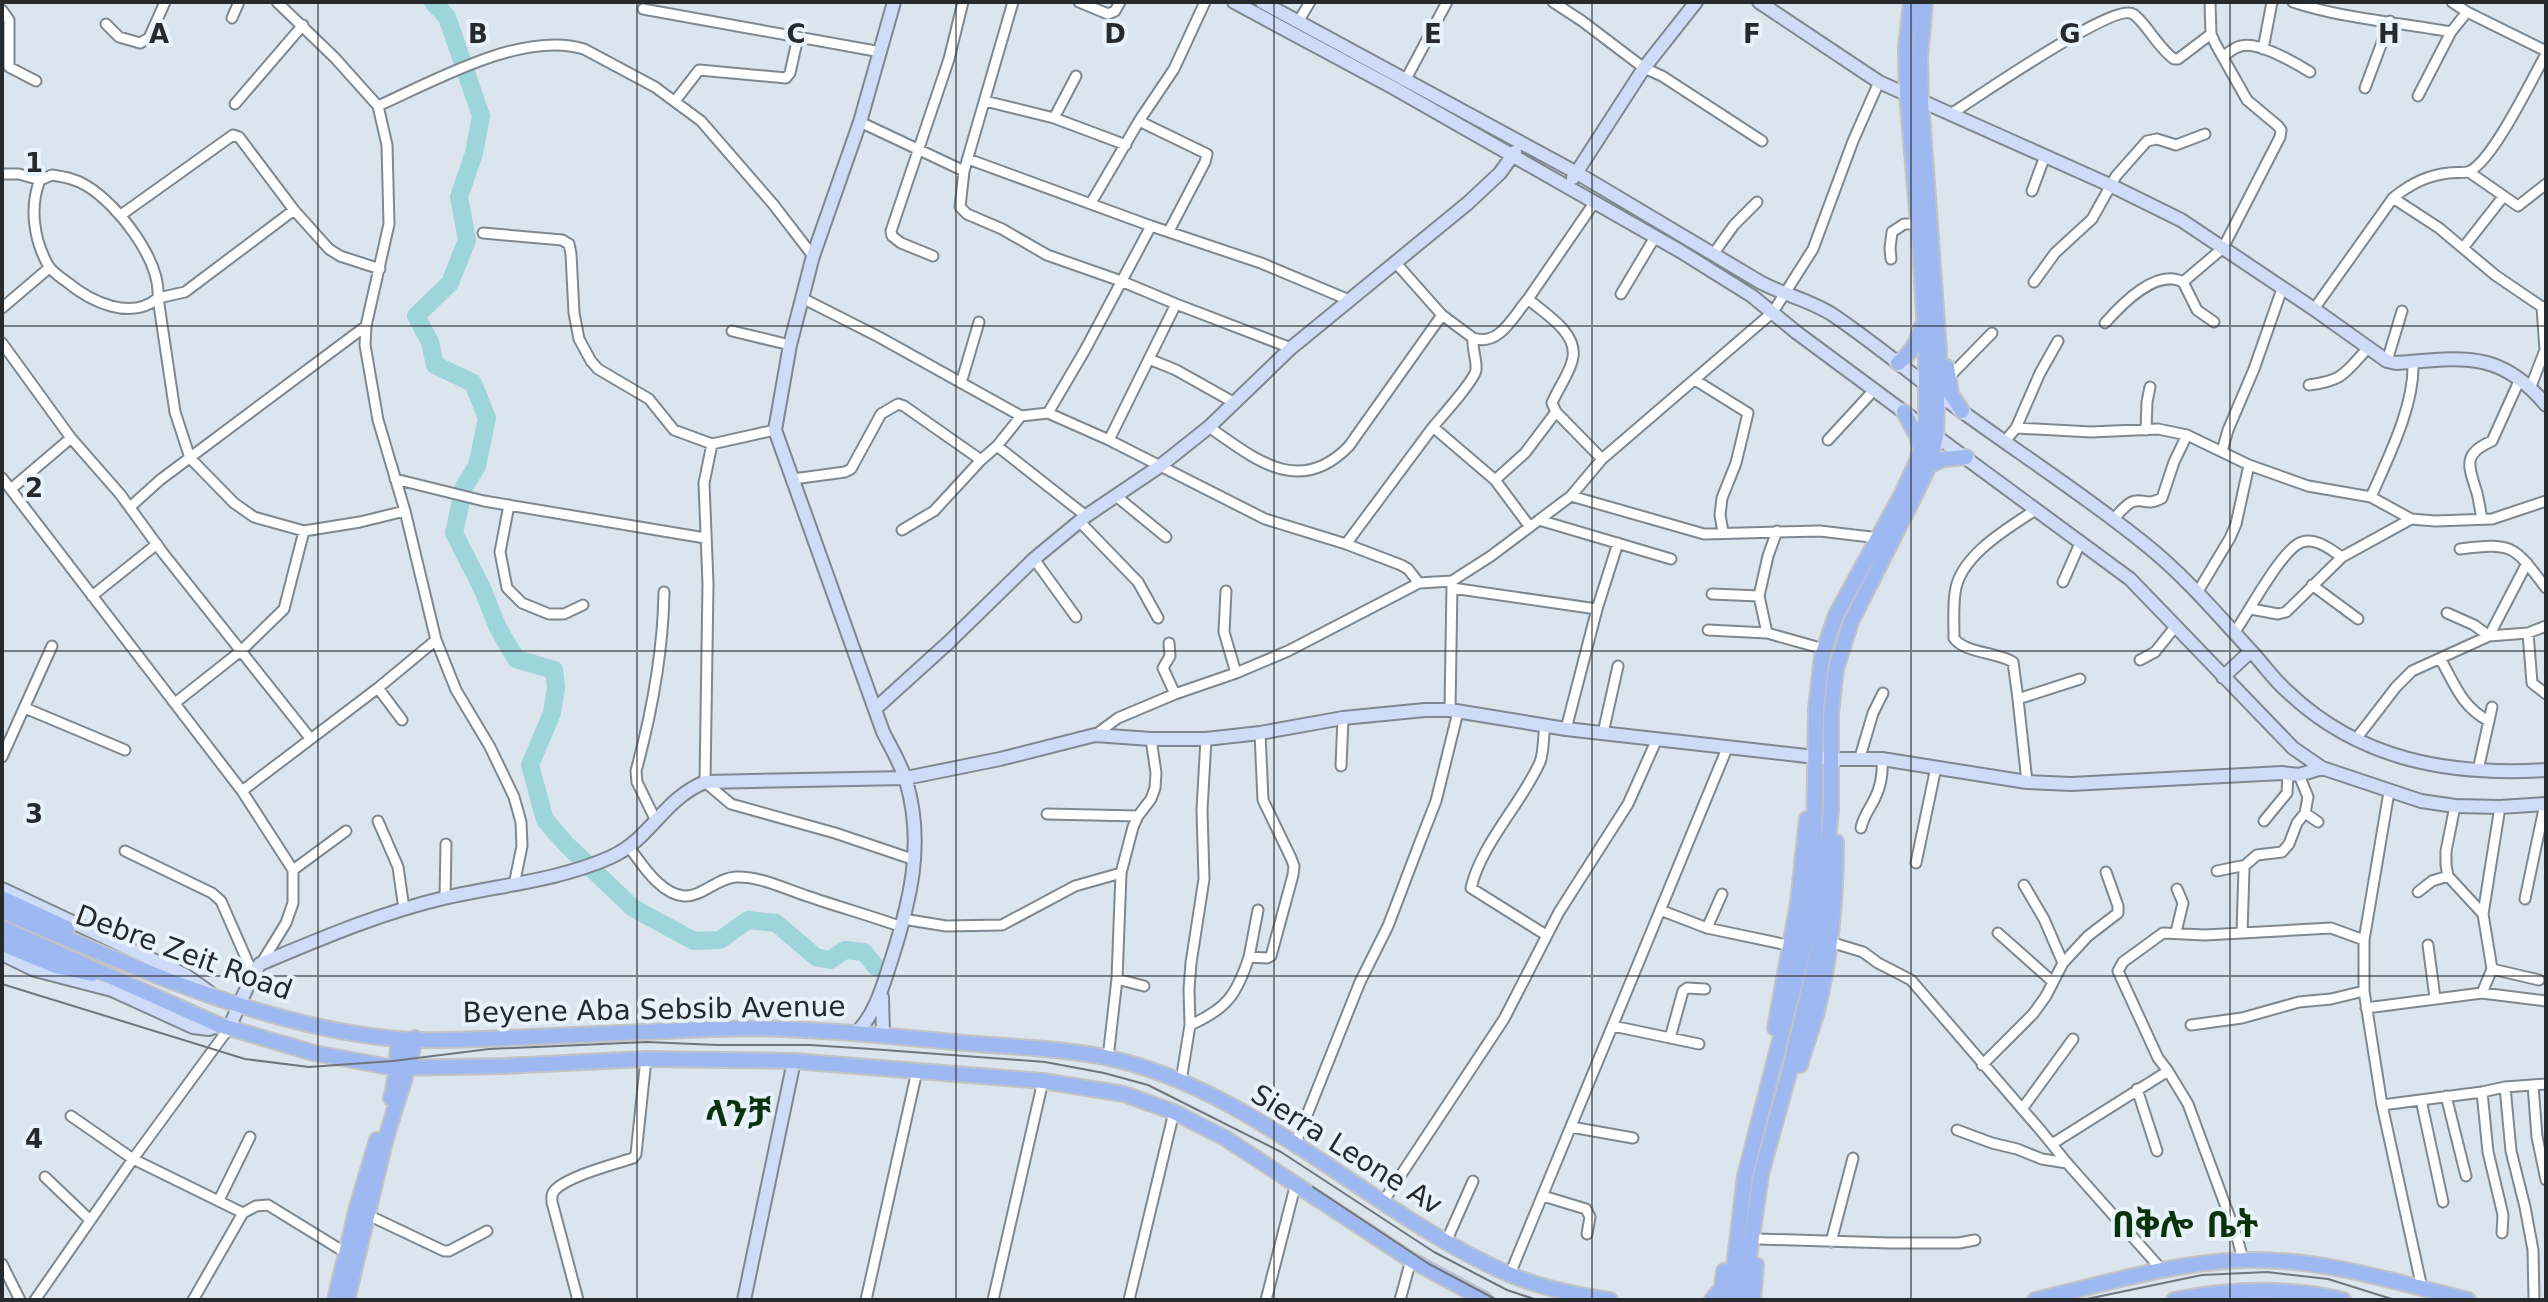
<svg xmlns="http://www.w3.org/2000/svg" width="2548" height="1302" font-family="'DejaVu Sans','Noto Sans Ethiopic',sans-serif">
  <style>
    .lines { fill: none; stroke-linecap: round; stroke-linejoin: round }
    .river { stroke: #9dd5da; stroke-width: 18 }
    .street-casing { stroke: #7f888f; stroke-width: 13 }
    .secondary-casing { stroke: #7f888f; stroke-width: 16 }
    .primary-casing { stroke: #c2c3c4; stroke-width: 18 }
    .street { stroke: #fff; stroke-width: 9 }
    .secondary { stroke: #cedcf8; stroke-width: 12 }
    .primary { stroke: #9eb9f2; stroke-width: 14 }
    .tram { stroke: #6f757b; stroke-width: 2 }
    .grid { fill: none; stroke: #262a2d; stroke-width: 2; stroke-opacity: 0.55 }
    .labels { text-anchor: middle; stroke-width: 8; stroke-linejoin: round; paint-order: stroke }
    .street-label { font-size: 28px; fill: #262a2d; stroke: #e8f2fa }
    .district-label { font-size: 36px; font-weight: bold; fill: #0b330b; stroke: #e8f2fa }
    .grid-label { font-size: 26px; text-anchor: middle; font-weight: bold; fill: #262a2d; stroke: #e8f2fa; stroke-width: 8; stroke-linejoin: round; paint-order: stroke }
  </style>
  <rect width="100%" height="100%" fill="#dbe5ed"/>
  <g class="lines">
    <path class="river" d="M433,2L447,17L481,116L474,153L459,197L467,240L450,283L416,316L430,342L435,365L473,383L487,418L477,466L464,487L454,533L482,588L498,628L516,659L554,670L556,687L552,713L530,765L545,820L566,844L633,908L694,941L720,940L748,920L776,923L816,957L830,960L845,950L864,952L876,967"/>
    <defs>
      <path id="street" d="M277,2L335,58L378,106C434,81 523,30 584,49L655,87L701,121L773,204L813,256
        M1013,2L964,171L960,207L967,214L1002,229L1047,255L1121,281L1176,304L1291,348
        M1079,2L1108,14L1115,11L1120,2
        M1553,2L1582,21L1644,68L1662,76L1762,141
        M2293,2C2344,19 2398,22 2451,32
        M2452,2L2467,12L2546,51
        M643,9L881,52
        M2,10L9,20V67L36,81
        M232,18L239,2
        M1298,22L1310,2
        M106,24L119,37L140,43L149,38L165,2
        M2263,49L2272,2
        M2224,56C2229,52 2235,47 2241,46C2259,41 2295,63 2310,72
        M1406,79L1447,2
        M2365,88L2390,21
        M2418,96L2451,32L2467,12
        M675,101L699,70L786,78L790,73L798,37
        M985,101L1054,118L1126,145
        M235,104L303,25
        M378,106L387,145L389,224L366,326L365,345L378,420L405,511L436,640L456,690L490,747L514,797L521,822L522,846L514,885
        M1952,113C1977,98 2113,2 2133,14C2144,20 2158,48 2174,59H2178L2211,34
        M1054,118L1076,76
        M1139,121L1207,154L1205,162L1169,231
        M860,122L964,171
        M968,159L1151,226L1261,263L1349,300
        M2469,172L2518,206L2546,184
        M2,174H19L40,180
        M52,175C65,177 76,179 87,186C118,205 161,260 158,298C131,321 91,302 67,282C60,277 52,272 48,265C34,240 29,207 40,180Z
        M2032,191L2045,156
        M2393,198L2439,228L2495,275L2542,307L2546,306
        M1091,203L1139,121L1174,69L1205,2
        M294,210L185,292L158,298L175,412L190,458L234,503L254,517L304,531
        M121,215L233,135L239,137L294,210L329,249L340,256L380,269
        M483,233L562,240L569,244L571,254L574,313L579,339L591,361L598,369L649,399L674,430L712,444
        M2463,248L2503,197
        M1714,253L1734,225L1757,202
        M933,256L901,243L892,236L891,231L949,59L963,2
        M1891,259L1890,248L1892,232L1904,224H1918
        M2034,282L2055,253L2092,219L2116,176L2147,141L2157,139L2176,145L2205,134
        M2183,282L2197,310L2214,322
        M1621,294L1655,237
        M802,298L879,337L1021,416
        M1176,304L1109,440L1265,519L1346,544L1401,565L1408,569L1419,583
        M2,308L49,268
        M2314,309L2393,198C2410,184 2427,175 2449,173C2454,172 2462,173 2467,172C2490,167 2533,77 2546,54
        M1442,315L1473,338
        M2105,323C2122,304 2156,268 2183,282L2223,248L2280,137L2281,130L2278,126L2247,100L2216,45L2211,34L2210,2
        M732,331L790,345
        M2,343L71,438L120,494L163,553L310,738
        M1149,359L1176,370L1233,402
        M2387,361L2402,311
        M1948,378L1992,333
        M1695,380L1748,413L1736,463L1722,498L1720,515L1723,532
        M961,383L979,322
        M2309,385C2343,381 2345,373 2367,349
        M2531,386L2545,350L2542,307
        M1556,412L1602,459
        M1048,413L1109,440
        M1209,427C1256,460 1300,497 1349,446L1442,315L1395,262
        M1433,427C1442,416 1474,381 1476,370C1477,360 1472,349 1473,338C1499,347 1512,318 1528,299
        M2016,428L2091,432L2158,429L2187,435
        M775,430L712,444L704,483L708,584L705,782L731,804L835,833L915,860
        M2146,430L2147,402L2150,387
        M1828,440L1875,389
        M2005,441L2016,428L2040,373L2058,341
        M997,446L1086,516
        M2222,451L2228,430L2254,369L2282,289
        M981,460L997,446L1021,416L1048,413L1085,350L1151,226
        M2,478L242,791L293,870V903L286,923L262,962
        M395,479L484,501L705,538
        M793,479L845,472L851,469L881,414L898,404L904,406L981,460L934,511L902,530
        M11,489L71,438
        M1116,496L1166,537
        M1571,496L1704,534L1820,531L1879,538
        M2371,497L2411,519L2435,521L2492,519L2546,501
        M509,505L500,552L507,588L522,603L549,614H564L583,605
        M130,507L160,480L366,326
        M2482,518C2480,510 2479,501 2477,493C2469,467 2461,454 2492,441L2520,379
        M2114,519C2141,485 2139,511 2162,498L2174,462L2187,435L2249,465L2308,486L2371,497C2388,458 2415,405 2413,362
        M1539,520L1671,559
        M1080,522L1138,582L1158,618
        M1530,527L1495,480L1525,453L1556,412L1552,403C1558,388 1571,372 1573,357C1577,332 1544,313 1528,299L1594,203
        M1346,544L1433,427L1495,480
        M2460,549C2514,542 2514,546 2546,588
        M2342,557L2411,519
        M1034,559L1076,617
        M2063,582L2081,541
        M2312,585L2358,619
        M1452,588L1597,609L1566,729
        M1226,591L1224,632L1236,673
        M2197,593L2230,538L2236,524L2249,465
        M1712,594L1759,596
        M92,596L157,544
        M1597,609L1618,543
        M2447,613L2474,625L2489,636L2527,563
        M1708,630L1767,633L1824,649
        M1767,633L1759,596L1768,556L1777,531
        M2234,633C2248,614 2282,548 2302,542C2316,537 2331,550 2342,557L2286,612L2278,614L2251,609
        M2528,633L2532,683L2546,694
        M1169,643L1170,656L1163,668L1175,694
        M2140,660L2155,652L2175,627
        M2441,660C2455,685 2462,707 2489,721
        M378,688L402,720
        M2018,699L2013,662C1996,652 1964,653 1954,638C1954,623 1953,608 1955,593C1959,556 2008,528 2037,509
        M175,703L242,650L284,609L304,531L360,522L405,511
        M25,708L125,750
        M1450,710L1452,584
        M1545,725C1543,737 1544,752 1540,762C1522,803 1481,844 1471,888L1546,935
        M1603,733L1618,666
        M1095,735L1118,718L1175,694L1236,673L1288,651L1419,583L1452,581L1491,556L1571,496L1602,459L1773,312L1813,249L1853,141L1879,82
        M2356,739L2396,687L2412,671L2489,636L2528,633L2546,626
        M2,757L52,646
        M1860,757L1873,713L1883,693
        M1341,766L1343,718
        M2478,770L2492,707
        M2299,775L2308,797L2305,813L2318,822
        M2027,782L2018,699L2080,679
        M242,791L378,688L436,640
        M2389,792L2364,940V991L2382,1105L2422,1288
        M2455,806L2446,851V865L2448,876L2483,914L2492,969L2482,993
        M1047,814L1138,816
        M378,821L398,867L404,909
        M656,821L637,782L636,771C652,712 663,654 664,592
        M2264,821L2287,793L2288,774
        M1861,828C1864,814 1869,811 1875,798C1881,786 1883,773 1882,759
        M629,847C642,864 660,894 684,896C702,897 717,878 736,877C760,876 785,889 807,896C839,907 871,916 902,927
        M125,851L212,893L221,901L253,974
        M1916,863L1936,767
        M2243,867L2257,855L2282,852L2289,844L2297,823L2305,813
        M293,870L346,831
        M2217,871L2241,866L2244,869L2242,933
        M2024,885L2044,919L2063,963
        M2418,892L2432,881L2448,876
        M445,898L446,844
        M2525,899L2545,804
        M1660,910L1707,928L1792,946
        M2483,914L2500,807
        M903,919L946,926L1002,925L1075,886L1121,873
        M1707,928L1722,894
        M2176,932L2183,903L2177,889
        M1998,933L2053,982
        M1830,942L1863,952L1878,963L1911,980L2042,1132L2067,1163L2162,1270
        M2428,945L2435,998
        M1249,957L1258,910
        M2492,969L2539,980
        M1117,979L1144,986
        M2366,1008L2482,993L2546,1001
        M1190,1025C1227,1009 1237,994 1249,957L1267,958L1271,956L1293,875L1294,866L1291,858L1263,800L1260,733
        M2191,1025L2242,1018L2299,1002L2331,999L2364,991
        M1613,1026L1699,1044
        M1670,1038L1683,991L1687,988L1705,989
        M1108,1058L1117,979L1121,873L1133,827L1138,816L1151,799L1155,788L1156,773L1151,739
        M1982,1065L2033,1014L2046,996L2063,963L2088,936L2118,913V906L2106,872
        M2168,1071L2188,1104L2237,1237L2243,1260
        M1181,1081L1190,1025L1189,989L1191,963L1204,879L1202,810L1206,739
        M2533,1085L2537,1137L2546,1180
        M2505,1087L2511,1151L2525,1207L2533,1250L2534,1300
        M2137,1089L2157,1151
        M2482,1092L2488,1152L2503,1215L2502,1233
        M2446,1096L2466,1176
        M2421,1100L2443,1202
        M2382,1105L2482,1092L2505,1087L2546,1084
        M2022,1109L2073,1039
        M71,1116L133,1159L243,1213L256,1206L268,1205L346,1253
        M1571,1127L1633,1138
        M1957,1130L1992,1143L2017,1149L2042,1159L2067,1163
        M2052,1144L2168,1071L2158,1058L2118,971L2123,962L2163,933L2205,935L2331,928L2364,940
        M1295,1145L1360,982L1388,926L1420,842L1436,801L1458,712
        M45,1177L90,1220
        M1543,1196L1586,1209L1590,1217L1587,1234
        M219,1200L250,1137
        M1383,1202L1504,1019L1559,912L1628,804L1657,739
        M368,1215L444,1251H449L487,1231
        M1759,1239L1890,1243H1959L1975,1240
        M1446,1242L1473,1181
        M1831,1242L1853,1158
        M2,1264L20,1300
        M1510,1274L1728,746
        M35,1300L133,1159L229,1028
        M193,1300L243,1213
        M578,1300L552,1202C552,1197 551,1194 555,1190C568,1176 615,1164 633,1158L636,1154L646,1059
        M866,1300L917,1071
        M993,1300L1043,1081
        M1129,1300L1174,1112
        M1266,1300L1296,1183
        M1400,1300L1411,1260"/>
      <path id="secondary" d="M1234,2L1394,88L1680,251L1752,296L1796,332L1912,418
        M1262,2L1577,173L1760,282C1784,295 1810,300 1833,315C1873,342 1910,373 1949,402C2014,450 2082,493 2145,544C2184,575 2218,615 2251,651C2264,665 2274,680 2288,692C2359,760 2450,776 2546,770
        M1759,2L1879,82L2112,186L2181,220L2314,309L2387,361L2396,363C2461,358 2500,349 2546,405
        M1573,178L1644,68L1696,2
        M1929,431L2130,579L2293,748L2322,768L2421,801L2455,806L2500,807L2546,804
        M2223,677L2251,651
        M875,709L949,642L1034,559L1086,516L1160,466L1209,427L1291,348L1468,203L1500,173L1515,152
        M2,889L185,975L209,992
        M2,954L35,970L112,990L193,1027L209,1029L219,1025
        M882,997L883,1035
        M229,1028L253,974L260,964C320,939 380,913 444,898C500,885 557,881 611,857C651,839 662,800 705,782L906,778L1000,759L1095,735L1151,739H1206L1260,733L1343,718L1425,710H1450L1566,729L1833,759H1882L2027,782L2071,784L2282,773L2299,775L2322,768
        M857,1032C876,1013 883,985 891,961C910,902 925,843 906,781C901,764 891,748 883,732L775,430L790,345L813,256L860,122L894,2
        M744,1300L794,1061"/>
      <path id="primary" d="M1898,363C1912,353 1917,342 1922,326
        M1947,367L1951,394L1962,411
        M1904,412L1917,436L1920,447
        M1929,466L1943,459L1966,457
        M2,898L67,928
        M2,911C125,963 262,1027 397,1039C432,1042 471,1039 507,1038C575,1035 643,1032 711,1029C796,1026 880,1035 965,1043C1012,1047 1062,1048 1109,1058C1257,1090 1374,1216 1511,1275C1542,1288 1576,1295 1610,1300
        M2,928L219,1025L314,1053L395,1068L503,1066L646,1059L794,1061L1043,1081L1124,1094L1174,1112L1225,1138L1411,1260L1485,1300
        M2,944L56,966L92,974
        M1775,1028L1798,903L1807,819
        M1800,1065C1805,1047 1812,1029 1817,1011C1831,956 1836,899 1836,842
        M391,1098C397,1080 396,1059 399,1039
        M335,1300L357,1207L377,1140
        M347,1300C359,1250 371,1200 383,1150C392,1112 408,1077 415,1038
        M1712,1300L1722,1288L1724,1271
        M1730,1300L1745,1176L1804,947L1814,849L1816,709L1822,656L1836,615L1903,492L1917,461L1926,429V350L1920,246L1907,94L1906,48L1911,2
        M1743,1300L1761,1174L1789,1073L1818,951L1831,810V713L1836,669L1851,622L1914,497L1929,466L1936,436L1939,350L1921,101L1920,57L1925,2
        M1753,1300L1756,1265
        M2035,1300C2104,1284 2174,1262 2246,1260C2321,1258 2396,1282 2468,1300
        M2174,1300C2229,1289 2288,1287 2343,1300"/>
    </defs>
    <use href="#street" class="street-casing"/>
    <use href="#secondary" class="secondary-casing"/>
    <use href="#primary" class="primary-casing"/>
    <use href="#street" class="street"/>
    <use href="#secondary" class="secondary"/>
    <use href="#primary" class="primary"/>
    <path class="tram" d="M2,984L245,1059L309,1067L393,1061L489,1049L647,1042L717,1045H810L871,1049L1045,1062L1104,1073L1148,1085L1281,1152L1434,1252L1507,1290L1537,1300
      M1313,1187L1429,1264L1497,1300
      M2082,1300L2202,1275L2267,1272L2328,1279L2395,1300"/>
  </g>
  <path class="grid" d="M318,2V1300M637,2V1300M956,2V1300M1274,2V1300M1592,2V1300M1911,2V1300M2230,2V1300M2,326H2546M2,651H2546M2,976H2546"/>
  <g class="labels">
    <g class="street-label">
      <text transform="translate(184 952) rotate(20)" y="10">Debre Zeit Road</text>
      <text transform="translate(654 1009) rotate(-1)" y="10">Beyene Aba Sebsib Avenue</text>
      <text transform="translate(1347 1149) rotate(32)" y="10">Sierra Leone Av</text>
    </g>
    <g class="district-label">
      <text x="738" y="1126">ላንቻ</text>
      <text x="2185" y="1237">በቅሎ ቤት</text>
    </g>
  </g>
  <g class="grid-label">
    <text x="159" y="43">A</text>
    <text x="478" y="43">B</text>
    <text x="796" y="43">C</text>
    <text x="1115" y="43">D</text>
    <text x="1433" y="43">E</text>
    <text x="1752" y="43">F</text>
    <text x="2070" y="43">G</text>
    <text x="2389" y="43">H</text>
    <text x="34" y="172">1</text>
    <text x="34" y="497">2</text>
    <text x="34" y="823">3</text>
    <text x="34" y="1148">4</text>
  </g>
  <rect width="2548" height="1302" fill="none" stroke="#262a2d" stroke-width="8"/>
</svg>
